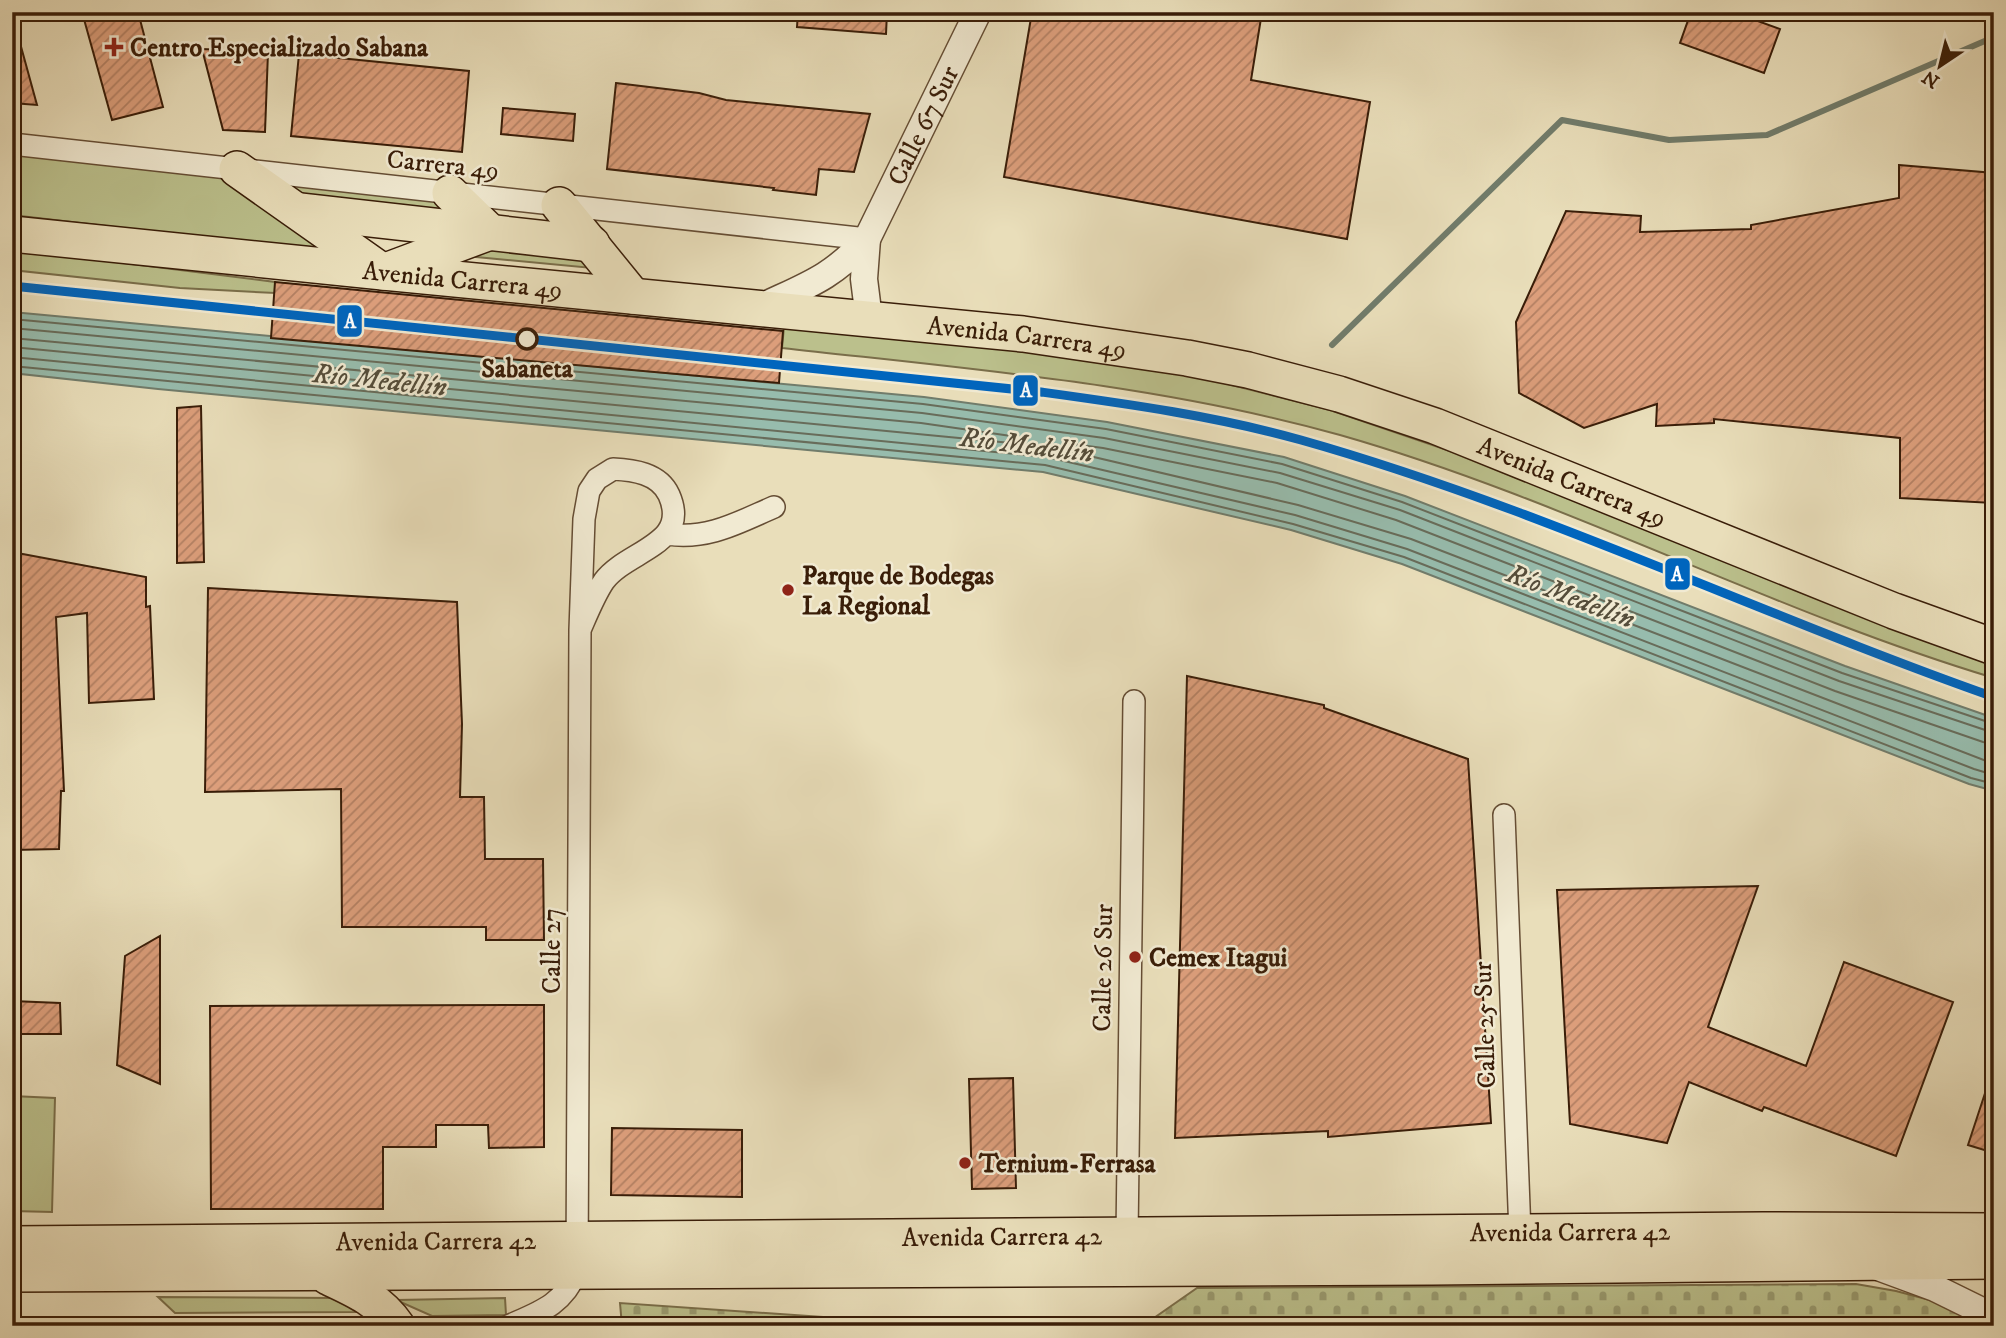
<svg xmlns="http://www.w3.org/2000/svg" width="2006" height="1338" font-family="'IM FELL DW Pica',serif">
  <style>
    .grass { fill: #bbc08c; stroke: #7a6e4a; stroke-width: 2 }
    .cemetery { fill: url(#cemetery-stones); stroke: #7a6e4a; stroke-width: 2 }
    .water { fill: #97bcad; stroke: #717c6b; stroke-width: 2 }
    .lines { fill: none; stroke-linecap: round; stroke-linejoin: round }
    .shore { stroke: #686c5a; stroke-width: 2 }
    .stream { stroke: #717c6b; stroke-width: 6 }
    .building { fill: url(#building-hatch); stroke: #391d08; stroke-width: 2 }
    .minor-casing { stroke: #654d34; stroke-width: 24 }
    .tertiary-casing { stroke: #654d34; stroke-width: 29 }
    .trunk-casing { stroke: #391d08; stroke-width: 38 }
    .minor { stroke: #f1ead2; stroke-width: 21 }
    .tertiary { stroke: #f1ead2; stroke-width: 26 }
    .trunk { stroke: #e9deba; stroke-width: 35 }
    .metro-1-casing { stroke: #f1ead2; stroke-width: 14 }
    .metro-1 { stroke: #0065bd; stroke-width: 9 }
    .poi-dot { fill: #8f2418; stroke: #f1ead2; stroke-width: 2.5 }
    .stop-dot { fill: #f1ead2; stroke: #391d08; stroke-width: 3.5 }
    .labels { text-anchor: middle; stroke-width: 5; stroke-linejoin: round; paint-order: stroke }
    .poi-label { font-size: 26px; font-weight: bold; fill: #391d08; stroke: #f1ead2; text-anchor: start }
    .street-label { font-size: 26px; fill: #391d08; stroke: #f1ead2 }
    .stop-label { font-size: 26px; font-weight: bold; fill: #391d08; stroke: #f1ead2 }
    .water-label { font-size: 28px; font-style: italic; fill: #554d3a; stroke: #f1ead2 }
    .line-badge { stroke: #f1ead2; stroke-width: 2.5 }
    .badge-label { font-size: 19px; text-anchor: middle; font-weight: bold; fill: #fff }
  </style>
  <defs>
    <pattern id="cemetery-stones" width="16" height="16" patternUnits="userSpaceOnUse" patternTransform="scale(1.75)"><rect width="16" height="16" fill="#bbc08c"/><path d="M2 7V4a2 2 0 0 1 4 0v3zM10 15v-3a2 2 0 0 1 4 0v3z" fill="#999b70"/></pattern>
    <pattern id="building-hatch" width="6" height="6" patternUnits="userSpaceOnUse" patternTransform="scale(1.75)"><rect width="6" height="6" fill="#dc9e7b"/><path d="M-1 1l2-2M0 6l6-6M5 7l2-2" fill="none" stroke="#b38063"/></pattern>
  </defs>
  <rect width="100%" height="100%" fill="#e9deba"/>
  <filter id="stains"><feTurbulence type="fractalNoise" baseFrequency=".00286" numOctaves="4"/><feColorMatrix values="0 0 0 0 .2 0 0 0 0 .09 0 0 0 0 .02 0 0 0 .5 -.17"/></filter>
  <radialGradient id="worn" r=".72"><stop offset=".6" stop-color="#630" stop-opacity="0"/><stop offset="1" stop-color="#630" stop-opacity=".3"/></radialGradient>
  <path class="grass" d="M12,152L234,177L336,253L12,215Z
    M275,176L432,193L452,215L306,201Z
    M495,242L568,250L592,268L466,256Z
    M12,249L275,282V293L180,288L12,270Z
    M784,327L1058,353L1212,380L1330,410L1488,464L1994,664V678C1771,611 1564,499 1340,435C1158,384 969,369 782,348Z
    M12,1096L55,1098L52,1212L12,1211Z
    M158,1297L337,1298L358,1312L175,1313Z
    M505,1298L506,1315L432,1316L396,1300Z"/>
  <path class="cemetery" d="M1856,1284L1896,1291L1941,1303L1988,1326H622L620,1303L924,1324L1151,1320L1197,1288Z"/>
  <path class="water" d="M12,312L924,397L1107,422L1284,457L1405,496L1845,666L1994,718V791L1969,784L1402,564L1291,530L1043,472L158,389L12,373Z"/>
  <g class="lines">
    <path class="shore" d="M12,319L923,404L1106,429L1282,464L1402,502L1842,673L1994,724
      M12,328L922,413L1104,438L1280,473L1400,510L1839,681L1994,733
      M12,338L921,423L1011,436L1014,440L1011,443L12,347
      M12,357L1047,457L1295,515L1407,549L1974,769L1994,775
      M12,366L1045,465L1293,524L1404,557L1971,778L1994,784
      M1994,744L1983,742L1835,691L1396,520L1277,483L1103,448L1065,443L1062,446L1064,450L1298,505L1411,539L1994,764"/>
    <path class="stream" d="M1332,345L1562,120L1669,140L1767,135L1994,37"/>
  </g>
  <path class="building" d="M82,12H138L163,107L112,120Z
    M798,12H887L886,34L797,27Z
    M1032,12H1262L1251,80L1370,102L1347,239L1004,177Z
    M1691,12H1733L1780,29L1764,73L1680,43Z
    M17,32L37,105L12,103V33Z
    M202,49L268,52L265,132L223,130Z
    M299,54L469,71L462,152L291,136Z
    M616,83L699,93L726,100L870,114L854,172L819,169L816,195L773,190L774,188L607,169Z
    M503,108L575,114L573,141L501,134Z
    M1899,165L1994,173L1993,503L1900,498V438L1714,419V423L1656,426L1657,404L1584,428L1519,393L1516,322L1566,211L1641,216L1640,232L1751,229V225L1899,198Z
    M275,282L783,331L779,383L271,338Z
    M201,406L204,562L177,563V408Z
    M12,552L146,577V607L150,606L154,699L89,703L87,613L56,617L64,791H61L59,849L12,850Z
    M208,588L457,602L462,724L460,797H484L485,859H543L544,940H486V927H342L341,789L205,792Z
    M1187,676L1324,705V708L1468,759L1491,1123L1328,1137V1131L1175,1138Z
    M1758,886L1708,1027L1806,1066L1844,962L1953,1002L1896,1156L1764,1107L1762,1111L1689,1082L1667,1143L1570,1124L1557,890Z
    M160,936V1084L117,1065L125,956Z
    M12,1001L60,1003L61,1034H12Z
    M544,1005V1147L489,1148L488,1125H436V1147H383V1209H211L210,1006Z
    M1991,1075L1994,1076V1153L1968,1145Z
    M1013,1078L1016,1188L972,1189L969,1079Z
    M612,1128L742,1130V1197L611,1195Z"/>
  <g class="lines">
    <defs>
      <path id="minor" d="M12,144L867,239
        M613,469C633,470 659,473 669,495C691,545 627,550 604,581C594,596 587,614 580,630L584,519L589,491L597,479Z
        M667,534C708,540 737,523 774,507
        M1504,815L1520,1233
        M1127,1236L1134,701
        M508,1326C540,1312 563,1305 577,1271L580,630"/>
      <g id="tertiary">
        <path d="M867,239L864,279L869,319"/>
        <path id="s1" d="M759,308C805,286 831,279 867,239L978,12"/>
        <path d="M1878,1267L1935,1288L1994,1317"/>
      </g>
      <g id="trunk">
        <path d="M237,169L383,272L490,232L450,193"/>
        <path d="M559,205L633,296"/>
        <path d="M300,211L592,244"/>
        <path id="s2" d="M12,234L383,272L1023,334L1187,358L1248,370L1339,394L1435,426L1894,611L1994,647"/>
        <path id="s3" d="M12,1244L1763,1230L1994,1231"/>
        <path d="M12,1274L1432,1267L1994,1261"/>
        <path d="M328,1277C356,1290 379,1300 397,1326"/>
      </g>
    </defs>
    <use href="#minor" class="minor-casing"/>
    <use href="#tertiary" class="tertiary-casing"/>
    <use href="#trunk" class="trunk-casing"/>
    <use href="#minor" class="minor"/>
    <use href="#tertiary" class="tertiary"/>
    <use href="#trunk" class="trunk"/>
    <defs>
      <path id="metro-1" d="M12,286L1041,392C1128,404 1216,416 1301,440C1538,507 1761,615 1994,697"/>
    </defs>
    <use href="#metro-1" class="metro-1-casing"/>
    <use href="#metro-1" class="metro-1"/>
  </g>
  <g class="poi-dot">
    <path d="M110.5 36.5h7v7h7v7h-7v7h-7v-7h-7v-7h7z"/>
    <circle cx="788" cy="590" r="7"/>
    <circle cx="1135" cy="957" r="7"/>
    <circle cx="965" cy="1163" r="7"/>
  </g>
  <circle class="stop-dot" cx="527" cy="339" r="10"/>
  <g class="labels">
    <g class="poi-label">
      <text x="130" y="56">Centro Especializado Sabana</text>
      <text x="802" y="584">Parque de Bodegas<tspan x="802" dy="30">La Regional</tspan></text>
      <text x="1149" y="966">Cemex Itagui</text>
      <text x="979" y="1172">Ternium-Ferrasa</text>
    </g>
    <g class="street-label">
      <text dy="9" stroke="none"><textPath href="#s1" startOffset="256">Calle 67 Sur</textPath></text>
      <text transform="translate(443 164) rotate(6)" y="9">Carrera 49</text>
      <text dy="9" stroke="none"><textPath href="#s2" startOffset="453">Avenida Carrera 49</textPath></text>
      <text dy="9" stroke="none"><textPath href="#s2" startOffset="1020">Avenida Carrera 49</textPath></text>
      <text dy="9" stroke="none"><textPath href="#s2" startOffset="1587">Avenida Carrera 49</textPath></text>
      <text transform="translate(551 951) rotate(-90)" y="9">Calle 27</text>
      <text transform="translate(1102 968) rotate(-89)" y="9">Calle 26 Sur</text>
      <text transform="translate(1484 1025) rotate(-92)" y="9">Calle 25 Sur</text>
      <text dy="9" stroke="none"><textPath href="#s3" startOffset="1558">Avenida Carrera 42</textPath></text>
      <text dy="9" stroke="none"><textPath href="#s3" startOffset="990">Avenida Carrera 42</textPath></text>
      <text dy="9" stroke="none"><textPath href="#s3" startOffset="424">Avenida Carrera 42</textPath></text>
    </g>
    <g class="stop-label">
      <text x="527" y="377">Sabaneta</text>
    </g>
    <g class="water-label">
      <text transform="translate(380 379) rotate(6)" y="10">Río Medellín</text>
      <text transform="translate(1027 444) rotate(7)" y="10">Río Medellín</text>
      <text transform="translate(1571 595) rotate(21)" y="10">Río Medellín</text>
    </g>
  </g>
  <g class="line-badge">
    <rect x="336" y="304" width="27" height="34" rx="7" fill="#0065bd"/>
    <rect x="1012" y="374" width="27" height="33" rx="7" fill="#0065bd"/>
    <rect x="1664" y="557" width="27" height="34" rx="7" fill="#0065bd"/>
  </g>
  <g class="badge-label">
    <text x="350" y="328">A</text>
    <text x="1026" y="397">A</text>
    <text x="1677" y="581">A</text>
  </g>
  <rect width="2006" height="1338" fill="none" stroke="#e9deba" stroke-width="42"/>
  <rect x="14" y="14" width="1978" height="1310" fill="none" stroke="#391d08" stroke-width="3.5"/>
  <rect x="21" y="21" width="1964" height="1296" fill="none" stroke="#391d08" stroke-width="2"/>
  <g transform="translate(1940 66) rotate(215)" stroke="#f1ead2" stroke-width="5" paint-order="stroke">
  <path d="M0-5L12 26L0 18L-12 26Z" fill="#391d08"/>
  <text y="-10" font-size="19" font-weight="bold" text-anchor="middle" fill="#391d08">N</text>
  </g>
  <rect width="100%" height="100%" filter="url(#stains)"/>
  <rect width="100%" height="100%" fill="url(#worn)"/>
</svg>
